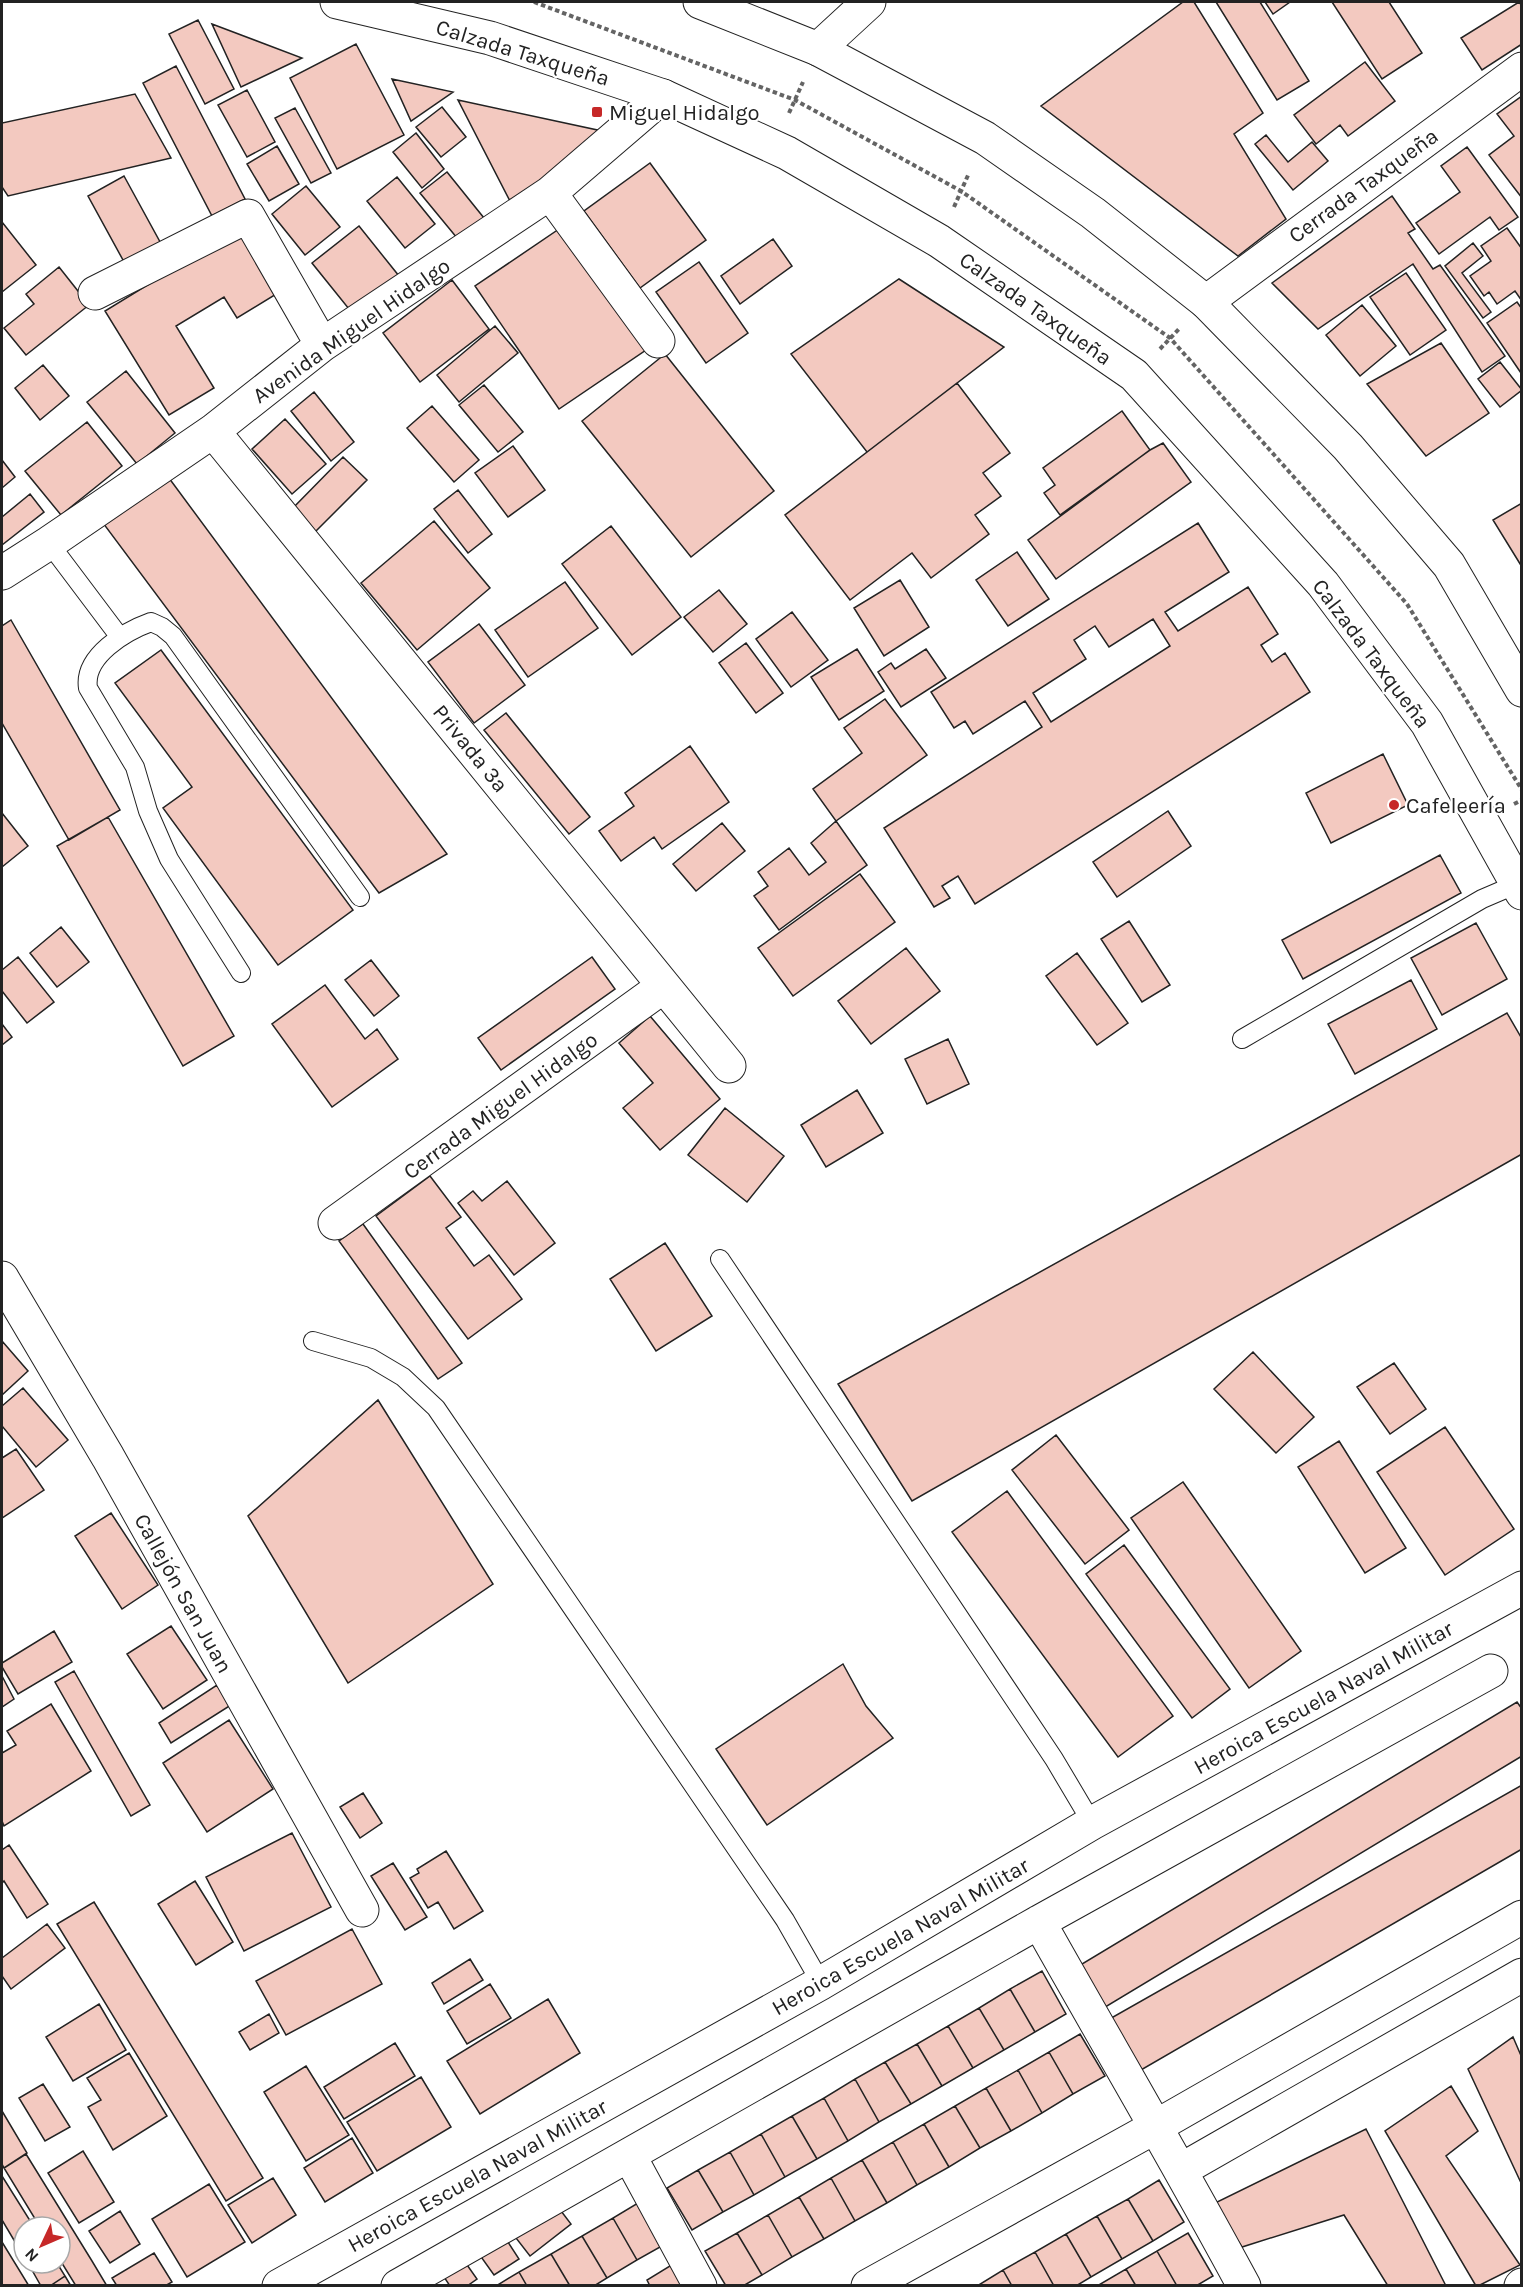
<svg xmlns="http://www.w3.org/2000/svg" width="1523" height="2287" font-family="Karla,sans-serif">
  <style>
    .building { fill: #f3c9c0; stroke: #222; stroke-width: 1.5; fill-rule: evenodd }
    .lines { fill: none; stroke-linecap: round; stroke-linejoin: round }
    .service-casing { stroke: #222; stroke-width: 20 }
    .minor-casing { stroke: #222; stroke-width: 35 }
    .secondary-casing { stroke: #222; stroke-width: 35 }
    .primary-casing { stroke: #222; stroke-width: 35 }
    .path { stroke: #646464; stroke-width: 4; stroke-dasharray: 4.5 3; stroke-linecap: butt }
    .service { stroke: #fff; stroke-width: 18 }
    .minor { stroke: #fff; stroke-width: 33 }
    .secondary { stroke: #fff; stroke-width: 33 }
    .primary { stroke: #fff; stroke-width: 33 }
    .poi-dot { fill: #c62828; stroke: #fff; stroke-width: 2 }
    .labels { text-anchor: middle; stroke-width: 4.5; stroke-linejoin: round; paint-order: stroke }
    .street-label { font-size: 22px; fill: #222; stroke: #fff }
    .poi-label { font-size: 22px; fill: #222; stroke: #fff; text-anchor: start }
  </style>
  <rect width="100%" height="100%" fill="#fff"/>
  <path class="building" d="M1183,2H1194L1263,113L1234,134L1286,219L1238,256L1041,106Z
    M1216,2H1260L1309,81L1277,100Z
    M1265,2H1290L1273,14Z
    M1332,2H1389L1422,53L1382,79Z
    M1519,2L1522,6V44L1482,70L1461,38Z
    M198,20L234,89L205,104L169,34Z
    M212,24L302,58L241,87Z
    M356,44L404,135L337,169L290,78Z
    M1365,62L1395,101L1348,136L1340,125L1316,144L1294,115Z
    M176,66L245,199L212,216L143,83Z
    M392,79L453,92L411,121Z
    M247,90L275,142L247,157L218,105Z
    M135,94L171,158L8,196L2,187V123Z
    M1522,96V198L1489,155L1514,136L1497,114Z
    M458,100L602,131L512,205Z
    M442,107L466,137L441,157L416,127Z
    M295,108L331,173L311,183L275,118Z
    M416,133L444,169L422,188L393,152Z
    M1266,135L1288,162L1312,142L1328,161L1293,190L1255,144Z
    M277,146L299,184L269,201L247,164Z
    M1467,147L1518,217L1499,230L1490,217L1439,254L1416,223L1460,192L1441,166Z
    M650,163L706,240L640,288L584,211Z
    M447,172L488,223L462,244L420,193Z
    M124,176L165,251L129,271L88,196Z
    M397,177L435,224L405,248L367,201Z
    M306,186L340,227L305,255L272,214Z
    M1392,196L1415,229L1408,233L1433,269L1440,265L1505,356L1482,372L1413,264L1318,329L1272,283Z
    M2,222L36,265L2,292Z
    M359,226L399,276L353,314L312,263Z
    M562,227L646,350L559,409L475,286Z
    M1507,228L1522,249V301L1515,291L1497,304L1489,292L1484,296L1470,276L1491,261L1481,246Z
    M239,229L278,293L237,318L224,297L176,326L214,388L169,415L105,311Z
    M773,239L792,266L740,304L721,276Z
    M1473,243L1483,256L1462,273L1491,312L1483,318L1445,266Z
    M699,262L748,333L706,363L656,292Z
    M59,267L89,305L26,355L4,328L34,304L26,294Z
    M1406,273L1446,330L1410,355L1370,297Z
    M899,279L1004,347L867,452L791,354Z
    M452,280L489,329L420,382L383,333Z
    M1517,302L1522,309L1521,373L1487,323Z
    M1362,305L1396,346L1360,376L1326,335Z
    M495,326L518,353L459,402L437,375Z
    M1441,343L1489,413L1426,456L1367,384Z
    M665,354L774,491L691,557L582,421Z
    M1500,362L1522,390L1500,407L1478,379Z
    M43,365L69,396L40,420L15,388Z
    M126,371L175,433L137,464L87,402Z
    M957,383L1010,453L983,473L1001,496L975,515L989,534L931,578L912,553L850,600L785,515Z
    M484,385L523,432L498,452L459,405Z
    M314,392L354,442L331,461L291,411Z
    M432,406L479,460L454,482L407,428Z
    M1122,411L1150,450L1060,515L1044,493L1055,485L1043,468Z
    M285,419L326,464L292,494L252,449Z
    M87,422L122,466L61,515L25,471Z
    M1163,443L1191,482L1056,579L1028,540L1150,450Z
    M513,446L545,490L508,517L475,473Z
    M343,457L367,480L313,534L290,511Z
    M2,460L15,477L2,488Z
    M166,474L447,854L379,893L103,523Z
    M458,490L492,534L468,553L434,509Z
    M30,494L44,512L2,545V517Z
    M1522,503V567L1493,520Z
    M434,521L490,588L417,650L361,583Z
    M1198,523L1229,572L1165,612L1178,631L1248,587L1278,634L1261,645L1272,662L1285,653L1310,692L975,904L958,876L942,886L950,898L934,907L884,828L1042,727L1025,701L973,734L965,721L954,728L931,692ZM1153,619L1170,646L1051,722L1033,693L1086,659L1074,640L1095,626L1109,647Z
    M611,526L681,617L632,655L562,564Z
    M1017,552L1049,599L1008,626L976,580Z
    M900,580L929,627L884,656L854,608Z
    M565,582L598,628L528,677L495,630Z
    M719,590L747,624L713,652L684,617Z
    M792,612L828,660L791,687L756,639Z
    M11,620L120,810L69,840L2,723V626Z
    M479,624L525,685L474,723L428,662Z
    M746,643L783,693L756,713L719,663Z
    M857,649L884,691L839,720L811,677Z
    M926,649L946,678L901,707L878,672L891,663L895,669Z
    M161,650L353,910L278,965L163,808L192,787L115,683Z
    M885,699L927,755L836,821L813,789L862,753L844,728Z
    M506,713L590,817L569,834L484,730Z
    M690,746L729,802L662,849L654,837L621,861L599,831L634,806L625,793Z
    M1383,754L1408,805L1331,843L1306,793Z
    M1168,811L1191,846L1117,897L1093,862Z
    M2,813L28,846L2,867Z
    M108,817L234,1036L183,1066L57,846Z
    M836,821L867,865L779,930L754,896L768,886L758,872L789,848L809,875L826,862L811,843Z
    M722,823L745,851L696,891L673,864Z
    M1440,855L1461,893L1303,979L1282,940Z
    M860,874L895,922L793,996L758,948Z
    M1129,921L1170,985L1142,1002L1101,939Z
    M1476,923L1507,979L1442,1015L1411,958Z
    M61,927L89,962L57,987L30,953Z
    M906,948L940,991L871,1044L838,1001Z
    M1077,953L1128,1023L1097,1045L1046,976Z
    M18,957L54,1002L27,1023L2,991V970Z
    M592,957L615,989L501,1070L478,1038Z
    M371,960L399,996L374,1016L345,980Z
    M1411,980L1437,1029L1355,1074L1328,1024Z
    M325,985L365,1039L377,1029L398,1059L332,1107L272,1024Z
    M1507,1013L1522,1039V1154L912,1501L838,1384Z
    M650,1016L720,1099L660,1150L623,1108L653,1083L619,1043Z
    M2,1024L12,1037L2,1045Z
    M948,1039L969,1084L927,1104L905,1059Z
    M857,1090L883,1133L826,1167L801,1125Z
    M725,1108L784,1156L747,1202L688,1155Z
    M430,1176L461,1217L446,1228L474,1266L489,1255L522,1299L468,1339L376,1216Z
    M507,1181L555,1243L514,1275L458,1203L473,1191L482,1201Z
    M363,1224L462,1363L438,1379L339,1241Z
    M665,1243L712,1316L656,1351L610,1279Z
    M2,1341L28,1371L2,1395Z
    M1253,1352L1314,1417L1276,1453L1214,1389Z
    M1394,1363L1426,1409L1390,1434L1357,1387Z
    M23,1388L68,1440L36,1467L2,1426V1406Z
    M378,1400L493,1584L348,1683L248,1516Z
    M1445,1427L1514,1529L1445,1575L1377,1472Z
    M1056,1435L1129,1530L1085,1564L1012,1470Z
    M1339,1441L1406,1548L1365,1573L1298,1467Z
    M16,1449L44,1490L2,1518V1458Z
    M1183,1482L1301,1651L1249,1688L1131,1518Z
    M1007,1491L1173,1716L1118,1757L952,1532Z
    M111,1513L158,1585L122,1609L75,1536Z
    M1124,1545L1230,1689L1192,1718L1086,1574Z
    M171,1626L207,1680L163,1709L127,1654Z
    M54,1631L72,1662L18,1694L2,1667V1663Z
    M843,1664L866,1706L893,1738L767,1825L716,1749Z
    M74,1671L150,1805L131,1816L55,1682Z
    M2,1676L14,1699L2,1707Z
    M217,1685L231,1705L171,1743L159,1723Z
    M1517,1702L1522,1709V1756L1102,2009L1077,1967Z
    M51,1704L91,1771L4,1826L2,1821V1753L16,1745L7,1731Z
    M229,1720L273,1789L207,1832L163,1763Z
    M1522,1785V1849L1141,2070L1106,2021Z
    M363,1793L382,1823L360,1838L340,1807Z
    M292,1833L331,1907L244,1951L206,1877Z
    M9,1845L48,1904L27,1918L4,1881L2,1883V1850Z
    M446,1851L483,1911L454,1929L438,1902L428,1908L410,1878L419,1873L417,1869Z
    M393,1863L427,1917L405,1930L371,1876Z
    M195,1881L233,1942L196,1965L158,1904Z
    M94,1902L263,2178L226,2201L57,1924Z
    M47,1924L65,1948L11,1989L2,1976V1958Z
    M352,1929L382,1984L286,2035L256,1981Z
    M470,1959L483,1980L444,2004L432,1983Z
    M1042,1971L1066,2014L1035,2032L1010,1989Z
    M490,1984L511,2018L467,2044L447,2011Z
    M1010,1989L1035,2032L1004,2050L979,2008Z
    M548,1999L580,2053L480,2114L447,2061Z
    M99,2004L126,2050L73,2081L46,2037Z
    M979,2008L1004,2050L973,2068L948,2026Z
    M269,2014L279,2033L250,2050L239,2032Z
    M948,2026L973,2068L942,2086L917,2044Z
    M1080,2034L1105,2076L1073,2094L1049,2052Z
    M1513,2037L1522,2058V2185L1468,2069Z
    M395,2043L415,2076L344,2119L324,2087Z
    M917,2044L942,2086L911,2104L885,2062Z
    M1049,2052L1073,2094L1042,2113L1018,2070Z
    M129,2053L167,2116L113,2150L88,2107L101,2100L87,2078Z
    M885,2062L911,2104L879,2122L855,2079Z
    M306,2066L349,2135L306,2161L264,2092Z
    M1018,2070L1042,2113L1011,2131L986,2088Z
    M421,2077L451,2127L377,2171L347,2122Z
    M855,2079L879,2122L848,2141L824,2098Z
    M43,2084L70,2127L45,2141L19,2098Z
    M1451,2086L1478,2131L1446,2156L1520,2265L1478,2286H1476L1385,2131Z
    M986,2088L1011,2131L980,2148L955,2106Z
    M824,2098L848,2141L817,2159L792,2116Z
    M955,2106L980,2148L949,2167L924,2124Z
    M2,2111L27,2153L4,2168L2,2164Z
    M792,2116L817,2159L785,2177L761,2134Z
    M924,2124L949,2167L917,2185L893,2142Z
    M1366,2129L1446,2286H1388L1344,2215L1242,2247L1213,2204Z
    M761,2134L785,2177L754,2195L730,2152Z
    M352,2138L373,2173L325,2202L304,2168Z
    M893,2142L917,2185L887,2203L862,2160Z
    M83,2151L114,2202L79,2223L48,2173Z
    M730,2152L754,2195L723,2212L698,2170Z
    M26,2154L92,2261L107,2286H76L60,2260V2227H40L4,2168Z
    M862,2160L887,2203L855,2221L831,2178Z
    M698,2170L723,2212L692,2230L667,2188Z
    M2,2176L34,2227H24V2257L2,2220Z
    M273,2178L296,2215L252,2243L228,2205Z
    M831,2178L855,2221L824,2239L799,2197Z
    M1159,2180L1184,2222L1153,2241L1128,2199Z
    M209,2184L245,2242L187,2277L152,2219Z
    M799,2197L824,2239L792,2257L768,2215Z
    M1128,2199L1153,2241L1122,2259L1097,2216Z
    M643,2200L669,2242L637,2260L613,2218Z
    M558,2207L571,2224L530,2256L516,2238Z
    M120,2211L140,2244L110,2263L89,2231Z
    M768,2215L792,2257L762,2275L737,2233Z
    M1097,2216L1122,2259L1091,2277L1066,2234Z
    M613,2218L637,2260L607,2278L582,2236Z
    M737,2233L762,2275L743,2286H726L705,2251Z
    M1188,2233L1213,2276L1196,2286H1177L1157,2251Z
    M1066,2234L1091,2277L1076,2286H1054L1035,2252Z
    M504,2236L519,2259L494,2275L479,2254Z
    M582,2236L607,2278L594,2286H570L551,2254Z
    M2,2242L29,2286H2Z
    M1157,2251L1177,2286H1136L1126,2269Z
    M1035,2252L1054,2286H1012L1003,2270Z
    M154,2253L172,2282L165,2286H117L112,2278Z
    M551,2254L570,2286H527L519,2272Z
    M678,2261L692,2286H650L647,2280Z
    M465,2262L477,2279L467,2286H450L444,2277Z
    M28,2263H57L65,2276L50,2286H41Z
    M1126,2269L1136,2286H1097Z
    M1003,2270L1012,2286H977Z
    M519,2272L527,2286H496Z
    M65,2276L71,2286H50Z"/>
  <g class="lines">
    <defs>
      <path id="service" d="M49,543L119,636
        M241,973L169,859L148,811L135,767L88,688C83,656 126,631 151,622L162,627L173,636L360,897
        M1242,1039L1482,899L1517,884
        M720,1259L1054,1759L1092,1823
        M313,1341L371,1358L403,1377L436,1408L785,1920L821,1983"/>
      <path id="minor" d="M818,49L869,2
        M550,193L658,341
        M95,293L248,216L322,345
        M1206,302L1522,69
        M213,431L729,1066
        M2,573L49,543L213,431L322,345L550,193L663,96
        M335,1223L664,986
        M2,1278L108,1457L362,1910
        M1039,1922C1107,2043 1178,2163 1244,2286
        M629,2155L700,2286
        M1181,2170L1522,1975
        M398,2286L1039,1922L1491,1671
        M868,2286L1155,2127L1522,1917
        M1521,2286L1522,2285"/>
      <path id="secondary" d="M337,2L490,38L663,96L787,153L939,241L1134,375L1323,584L1427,723L1522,893
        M700,2L818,49L985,138L1093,213L1206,302L1348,447L1449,565L1522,690"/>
      <path id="primary" d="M279,2286L821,1983L1092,1823L1522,1588"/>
    </defs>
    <use href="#service" class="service-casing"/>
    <use href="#minor" class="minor-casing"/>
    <use href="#secondary" class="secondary-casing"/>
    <use href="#primary" class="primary-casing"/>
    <path class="path" d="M534,2L795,100L961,191L1170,338L1407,604L1522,790
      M789,113L803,82
      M954,207L969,173
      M1160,349L1179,329
      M1514,804L1522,800"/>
    <use href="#service" class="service"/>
    <use href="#minor" class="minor"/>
    <use href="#secondary" class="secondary"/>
    <use href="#primary" class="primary"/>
  </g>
  <g class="poi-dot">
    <rect x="591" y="106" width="12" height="12" rx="3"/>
    <circle cx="1394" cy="805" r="6"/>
  </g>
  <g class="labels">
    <g class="street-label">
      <text transform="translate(523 52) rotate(17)" y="8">Calzada Taxqueña</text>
      <text transform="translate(1363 185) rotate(-36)" y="8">Cerrada Taxqueña</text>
      <text transform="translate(1036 308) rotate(35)" y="8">Calzada Taxqueña</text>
      <text transform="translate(351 330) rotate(-35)" y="8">Avenida Miguel Hidalgo</text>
      <text transform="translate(1372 653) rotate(53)" y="8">Calzada Taxqueña</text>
      <text transform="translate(471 748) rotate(51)" y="8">Privada 3ª</text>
      <text transform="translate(500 1105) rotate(-36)" y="8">Cerrada Miguel Hidalgo</text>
      <text transform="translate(184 1593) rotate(61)" y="8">Callejón San Juan</text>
      <text transform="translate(1323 1697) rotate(-29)" y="8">Heroica Escuela Naval Militar</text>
      <text transform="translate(900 1936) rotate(-30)" y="8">Heroica Escuela Naval Militar</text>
      <text transform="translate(477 2175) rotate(-29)" y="8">Heroica Escuela Naval Militar</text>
    </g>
    <g class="poi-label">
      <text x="609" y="120">Miguel Hidalgo</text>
      <text x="1406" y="813">Cafeleería</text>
    </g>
  </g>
  <rect width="1523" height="2287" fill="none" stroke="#222222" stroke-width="6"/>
  <g transform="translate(42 2245) rotate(226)"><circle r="28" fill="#ffffff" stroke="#a7a7a7" stroke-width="1.5"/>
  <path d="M0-4.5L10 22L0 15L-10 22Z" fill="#c62828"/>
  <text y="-9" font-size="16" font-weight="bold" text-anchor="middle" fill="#222222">N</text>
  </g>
</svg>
